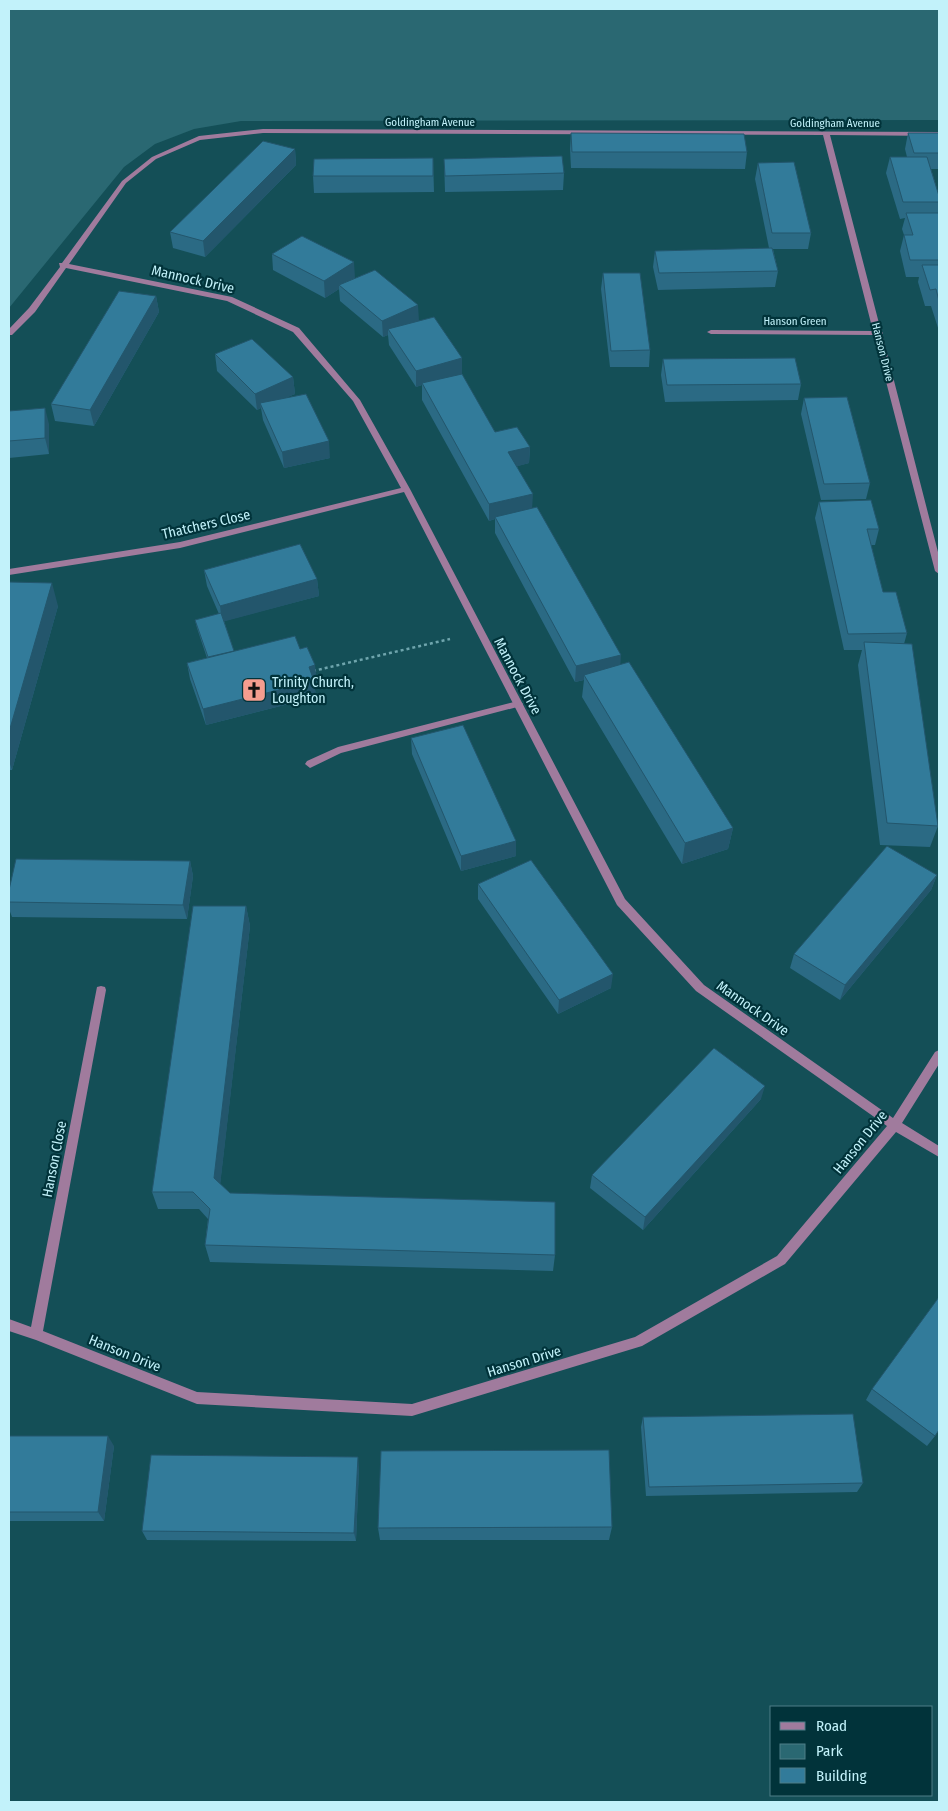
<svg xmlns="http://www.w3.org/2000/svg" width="948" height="1811" font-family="'Fira Sans Condensed',sans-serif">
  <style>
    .green { fill: #2a6872 }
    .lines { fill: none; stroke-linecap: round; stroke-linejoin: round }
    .path { stroke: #6fa5ad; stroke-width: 2.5; stroke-dasharray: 3 3; stroke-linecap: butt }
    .service { fill: #a07b9d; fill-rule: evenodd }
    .minor { fill: #a07b9d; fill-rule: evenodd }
    .wall { fill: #2b6a84 }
    .shaded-wall { fill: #23566c }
    .building { fill: #327b9a; stroke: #23566c }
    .labels { text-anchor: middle; stroke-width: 4.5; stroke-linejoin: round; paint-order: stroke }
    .far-street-label { font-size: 11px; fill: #c2f2fa; stroke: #01333a }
    .street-label { font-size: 14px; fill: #c2f2fa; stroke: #01333a }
    .poi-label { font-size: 14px; fill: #c2f2fa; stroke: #01333a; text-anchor: start }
  </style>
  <rect width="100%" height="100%" fill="#144f57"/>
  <path class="green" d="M9,9H939V120L241,121L194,129L155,144L124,167L9,308Z"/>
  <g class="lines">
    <path class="path" d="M313,671L450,639"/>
    <path class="service" d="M518,701L521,702L523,704L521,706L341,753L310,768L305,764L307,761L338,747Z"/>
    <path class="minor" d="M263,129L939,132V136L830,135L881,331L883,333L882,334L939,556V574L935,571L874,335L711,334L707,332L711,330L873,331L823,135L263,133L200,140L156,159L126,183L69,264L232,297L299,328L360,400L410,489L625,899L704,985L893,1118L935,1052L939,1050V1064L902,1123L939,1146V1157L896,1132L785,1264L642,1346L412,1416L197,1404L36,1340L9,1331V1319L31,1327L97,987L101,986L105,987L106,990L43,1331L197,1392L412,1404L635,1337L777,1256L887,1126L696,991L617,905L404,492L180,548L9,575V569L180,542L401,488L353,401L293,332L227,301L66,268L35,312L12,335H9V329L29,308L60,267L59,263H62L122,181L152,157L199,136Z"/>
  </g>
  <path class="wall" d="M571,133L747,152L745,169L571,168L570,149Z
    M908,133H939V169H931L939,196V209L938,213H939V331L931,306H925L918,282L919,277H906L900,251L904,235L902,229L905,218L900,219L886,173L890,157H907L905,149Z
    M295,149L296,165L205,257L173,248L170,232Z
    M433,158L434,192L314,193L313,176Z
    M444,159L564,173L563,190L445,192Z
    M758,163L811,233L808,249H773L778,271L775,287L658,290L653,267L655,251L769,248L755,179Z
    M272,254L355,278L419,321L462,358V375L495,432L530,447L529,463L517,466L532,508L620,665L733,828L728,849L682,864L582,697L584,680L575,682L495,533V519L489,521L422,400V385L416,387L389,345L388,335L383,337L340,301L339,289L325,298L273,270Z
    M603,273L650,350L649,367H610L601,289Z
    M156,296L159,312L94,426L55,421L51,404Z
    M215,354L293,377L295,394L285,398L330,458L284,468L263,420L261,408L257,410L217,371Z
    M663,359L801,384L798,400L665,402L661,375Z
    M804,398L870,483L866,499L821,500L801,414Z
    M9,411L49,424V454L9,458Z
    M819,502L879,529L875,545H871L883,592L907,633L904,644L938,826L930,847L880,845L858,665L862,650H844L815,518Z
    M204,570L317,579L319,596L224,621L234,651L300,649L317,681L314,682L316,697L206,725L190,679L187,663L207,658L197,628L195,620L219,614L207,586Z
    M9,582L58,606L12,770H9Z
    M411,738L516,856L461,871L412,754Z
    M190,861L193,876L187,919L12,917L9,909V890Z
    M937,875L931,890L840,1000L790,968L794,954Z
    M478,884L611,988L558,1014L478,899Z
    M246,906L250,926L220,1184L230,1193L555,1255L553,1271L210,1262L205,1245L208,1219L199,1209H158L152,1192Z
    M761,1099L643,1230L590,1188L592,1175Z
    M872,1389L935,1436L927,1446L866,1400Z
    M643,1417L863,1483L857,1492L646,1496L641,1427Z
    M9,1436L114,1446L104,1521H9Z
    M359,1467L356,1541L147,1540L142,1531Z
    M612,1527L609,1540H380L378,1528Z"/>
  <path class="shaded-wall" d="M295,149L296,165L205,257L203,241Z
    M354,262L355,278L339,285V289L325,298L324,281Z
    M156,296L159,312L94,426L90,410Z
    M418,305L419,321L388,329V335L383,337L382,321Z
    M462,358V375L422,383V385L416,387V371Z
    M293,377L295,394L262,408L260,403L261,408L257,410L255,394Z
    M45,408L49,424V454L45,438Z
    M329,441L330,458L284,468L282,452Z
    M530,447L529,463L508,469V452Z
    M533,494L532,510L495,517V519L489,521V504Z
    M317,579L319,596L222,622L220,606Z
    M52,583L58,606L12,770L9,761V732Z
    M621,655L620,671L584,675V680L575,682L576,666Z
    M315,665L317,681L314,682L316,697L206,725L203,709L309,667Z
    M733,828L728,849L682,864L685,843Z
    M516,841V856L461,871V856Z
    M190,861L193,876L187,919L183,905Z
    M937,875L931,890L840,1000L845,985Z
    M246,906L250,926L219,1195L214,1178Z
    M613,974L611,988L558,1014L559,1000Z
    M765,1086L761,1099L643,1230L645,1217Z
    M108,1436L114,1446L104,1521L98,1512Z
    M358,1457L359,1467L356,1541L354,1533Z"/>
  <path class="building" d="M571,133L744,134L747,152H572Z
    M908,133H939V153H914Z
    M263,141L295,149L203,241L170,232Z
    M562,156L564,173L445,176L444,159Z
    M890,157H927L939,196V202H903Z
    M433,158V176H313L314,159Z
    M794,162L811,233H772L758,163Z
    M906,213H939V260H910L904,235H913Z
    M302,236L354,262L324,281L272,254Z
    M772,248L778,271L659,273L655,251Z
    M922,265H939V301L936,289L930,290Z
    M375,270L418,305L382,321L339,285Z
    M603,273H640L650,350L611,351Z
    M119,291L156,296L90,410L51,404Z
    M434,317L462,358L416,371L388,329Z
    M252,339L293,377L255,394L215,354Z
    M795,358L801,384L667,385L663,359Z
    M462,374L495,432L517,427L530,447L508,452L533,494L489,504L422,383Z
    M306,394L329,441L282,452L260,403Z
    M847,397L870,483L824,484L804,398Z
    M45,408V438L9,441V411Z
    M871,500L879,529H867L883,592H896L907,633L848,634L819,502Z
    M537,507L621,655L576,666L495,517Z
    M300,544L317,579L220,606L204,570Z
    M9,582L52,583L9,732Z
    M221,613L234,651L208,657L195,620Z
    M295,636L300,649L307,647L315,665L309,667L314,681L203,709L187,663Z
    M864,642L912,644L938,826L887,823Z
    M629,662L733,828L685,843L584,675Z
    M463,725L516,841L461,856L411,738Z
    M887,846L937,875L845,985L794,954Z
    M16,859L190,861L183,905L9,902V890Z
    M531,860L613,974L559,1000L478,884Z
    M193,906H246L214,1178L230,1193L555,1202V1255L205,1245L210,1209L193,1192H152Z
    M714,1048L765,1086L645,1217L592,1175Z
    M939,1297V1430L935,1436L872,1389Z
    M853,1414L863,1483L649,1487L643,1417Z
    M9,1436H108L98,1512H9Z
    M609,1450L612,1527L378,1528L381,1451Z
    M151,1455L358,1457L354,1533L142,1531Z"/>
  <defs>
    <symbol id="church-square" viewBox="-11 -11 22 22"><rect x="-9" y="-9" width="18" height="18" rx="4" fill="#f59d8f" stroke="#01333a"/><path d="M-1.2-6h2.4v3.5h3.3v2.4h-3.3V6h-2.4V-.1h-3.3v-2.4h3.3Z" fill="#111"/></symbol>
  </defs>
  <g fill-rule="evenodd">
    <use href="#church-square" x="240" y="676" width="28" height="28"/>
  </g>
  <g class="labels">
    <g class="far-street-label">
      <text x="430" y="126">Goldingham Avenue</text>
      <text x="835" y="127">Goldingham Avenue</text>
      <text x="795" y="325">Hanson Green</text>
      <text transform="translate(883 352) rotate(76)" y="4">Hanson Drive</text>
    </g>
    <g class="street-label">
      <text transform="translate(193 279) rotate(13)" y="5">Mannock Drive</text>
      <text transform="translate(206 524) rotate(-13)" y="5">Thatchers Close</text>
      <text transform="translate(518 676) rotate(62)" y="5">Mannock Drive</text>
      <text transform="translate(753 1008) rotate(35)" y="5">Mannock Drive</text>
      <text transform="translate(860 1142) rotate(-51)" y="5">Hanson Drive</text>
      <text transform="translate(54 1159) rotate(-79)" y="5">Hanson Close</text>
      <text transform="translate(125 1353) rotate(22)" y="5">Hanson Drive</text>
      <text transform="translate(524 1361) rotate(-17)" y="5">Hanson Drive</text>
    </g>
    <g class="poi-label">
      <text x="272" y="687">Trinity Church,<tspan x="272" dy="16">Loughton</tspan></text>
    </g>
  </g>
  <rect width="948" height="1811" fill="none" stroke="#c2f2fa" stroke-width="20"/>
  <rect x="770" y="1706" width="162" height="90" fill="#01333a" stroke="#4e7f87"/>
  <rect x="780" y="1722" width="25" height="8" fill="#a07b9d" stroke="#4e7f87"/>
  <text x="816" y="1731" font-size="15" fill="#c2f2fa">Road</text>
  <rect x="780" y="1744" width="25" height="15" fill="#2a6872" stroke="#4e7f87"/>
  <text x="816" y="1756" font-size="15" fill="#c2f2fa">Park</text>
  <rect x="780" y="1768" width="25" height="15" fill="#327b9a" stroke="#4e7f87"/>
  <text x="816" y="1781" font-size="15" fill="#c2f2fa">Building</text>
</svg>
